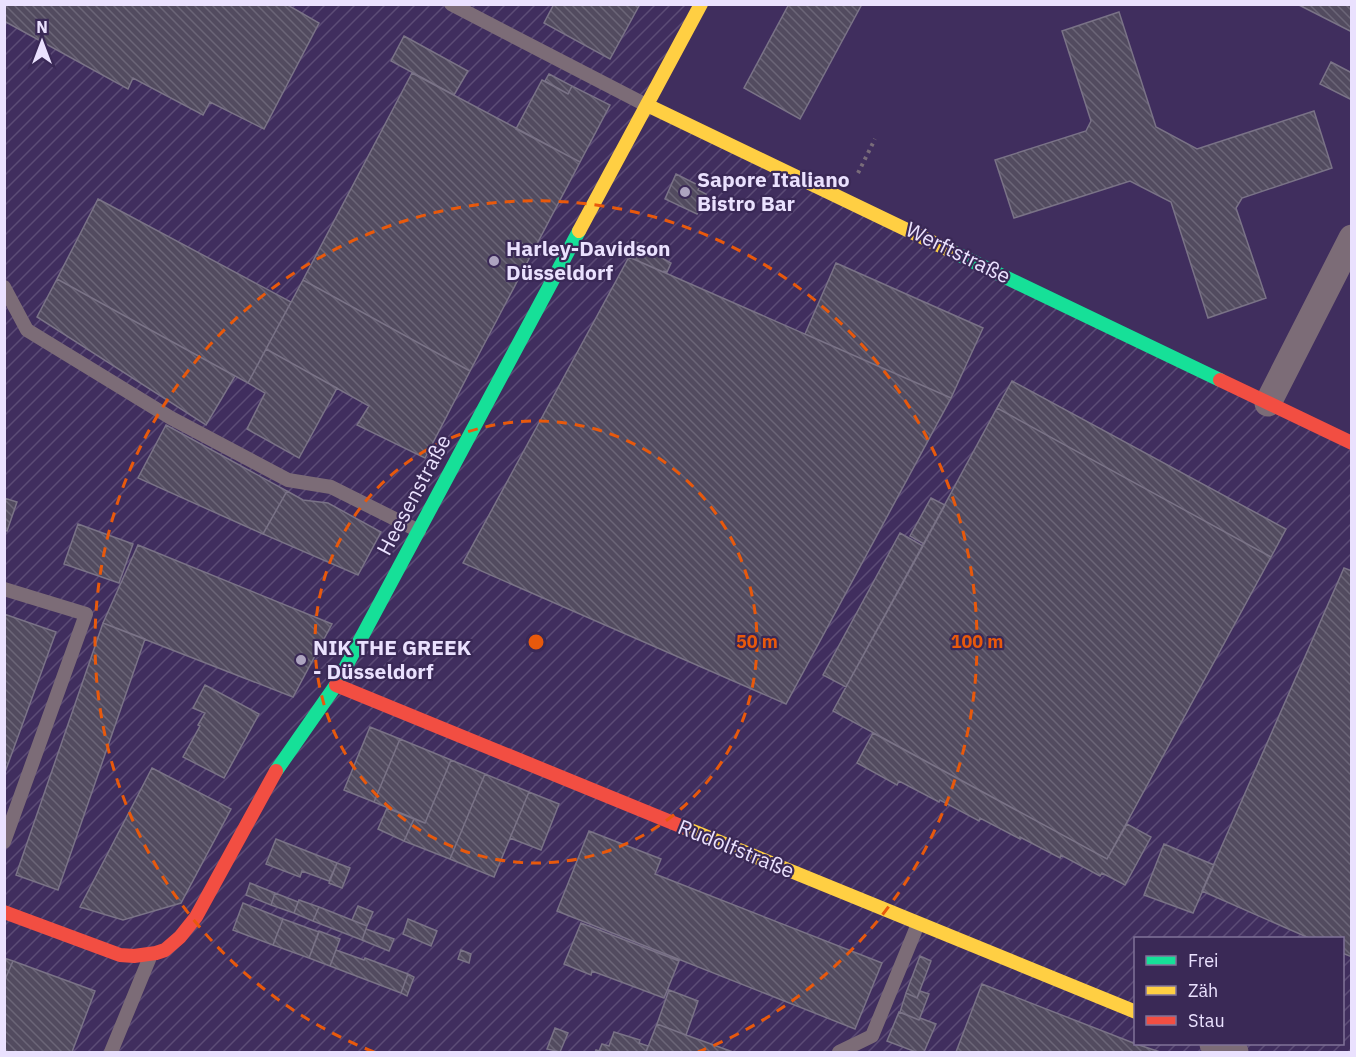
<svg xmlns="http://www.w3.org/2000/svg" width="1356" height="1057" font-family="'IBM Plex Sans',sans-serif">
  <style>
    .built { fill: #402e5e }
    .industrial { fill: url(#industrial-furrows); fill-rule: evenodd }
    .building { fill: url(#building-back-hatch); stroke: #7a7387; stroke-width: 1.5 }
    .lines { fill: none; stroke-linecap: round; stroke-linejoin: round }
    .path { stroke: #796c7a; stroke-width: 4; stroke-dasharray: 3 4.5; stroke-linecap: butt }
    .lane { stroke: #7c6c77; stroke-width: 14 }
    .street { stroke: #7c6c77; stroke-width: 27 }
    .fast { stroke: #16e098; stroke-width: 14 }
    .slow { stroke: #ffcf43; stroke-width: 14 }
    .jam { stroke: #f24e42; stroke-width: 14 }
    .ring { fill: none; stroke: #e8590c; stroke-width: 3; stroke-dasharray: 10 8 }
    .poi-dot { fill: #ada4c0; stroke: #3a2956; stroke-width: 2 }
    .labels { text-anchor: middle; stroke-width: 4.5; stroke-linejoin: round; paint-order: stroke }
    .poi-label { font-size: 21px; font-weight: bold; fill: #eae1fe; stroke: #3a2956; text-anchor: start }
    .street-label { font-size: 21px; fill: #eae1fe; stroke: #3a2956 }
    .centre { fill: #e8590c; stroke: #3a2956; stroke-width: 3 }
    .ring-label { font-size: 18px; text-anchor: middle; font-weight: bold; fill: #e8590c; stroke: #3a2956; stroke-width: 4.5; stroke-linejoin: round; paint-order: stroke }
  </style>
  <defs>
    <pattern id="industrial-furrows" width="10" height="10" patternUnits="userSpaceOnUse" patternTransform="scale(1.5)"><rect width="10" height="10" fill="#402e5e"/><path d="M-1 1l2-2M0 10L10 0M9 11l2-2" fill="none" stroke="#5c4c76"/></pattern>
    <pattern id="building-back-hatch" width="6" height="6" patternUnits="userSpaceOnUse" patternTransform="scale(1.5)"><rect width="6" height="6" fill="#524b5f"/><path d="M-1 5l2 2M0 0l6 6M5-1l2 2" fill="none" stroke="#6b6577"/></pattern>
  </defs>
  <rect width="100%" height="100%" fill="#3d344c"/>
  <path class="built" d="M701,5H1351V446L647,110Z"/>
  <path class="industrial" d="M5,5H701L647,110L1351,449V1052H5ZM1136,938H1342V1044H1136Z"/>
  <path class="building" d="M4,4H286L319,23L264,129L210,102L203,115L133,78L128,89L4,21Z
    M554,4H640L610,59L544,23Z
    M789,4H862L800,119L744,88Z
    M1297,4H1352V32Z
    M1119,12L1156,127L1197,149L1314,111L1332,168L1242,198L1236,208L1266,298L1208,318L1171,202L1130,181L1014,218L995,160L1086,131L1091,121L1062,31Z
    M404,36L468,71L454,95L391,61Z
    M1331,62L1352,73V100L1320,84Z
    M412,73L580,162L470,371L303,280Z
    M549,74L572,86L568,94L545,81Z
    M542,80L568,94L572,86L610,105L580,162L516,129Z
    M676,174L700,186L698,190L706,194L697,214L665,199Z
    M98,199L291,302L248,383L57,279Z
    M636,242L662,254L660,257L671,263L667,272L664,271L663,272L629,257Z
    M629,257L951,398L786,704L463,563Z
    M836,263L983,328L951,398L805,334Z
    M57,279L235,376L206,425L37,317Z
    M303,280L470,371L425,458L357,425L369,406L266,349Z
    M266,349L337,388L299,458L247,429L265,393L248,383Z
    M1012,381L1286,529L1271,557L997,408Z
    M997,408L1271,557L1107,859L833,711Z
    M166,425L287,491L263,534L138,478Z
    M287,491L303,500L328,503L381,532L358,575L263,534Z
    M4,498L17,502L7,531L4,530Z
    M931,498L945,505L924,544L910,536Z
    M78,524L133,544L119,583L64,564Z
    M900,533L923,546L846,687L823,675Z
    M138,545L332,624L293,697L103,623Z
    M1344,568L1352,571V957L1342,953V938H1309L1202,891Z
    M4,614L56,632L4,775Z
    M103,623L145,639L58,890L16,875Z
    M205,685L259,714L224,778L183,757L200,726L198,725L205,713L193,708Z
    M370,727L400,739L374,802L344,790Z
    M873,733L1107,859L1127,824L1151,837L1125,885L1102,873L1100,876L1061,855L1060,858L1020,837V839L980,818L979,821L940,800L939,802L899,781L897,785L857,763Z
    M400,739L451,760L425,823L374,802Z
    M451,760L485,774L450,859L404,841L414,819L425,823Z
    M152,768L231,809L181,903L123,920L80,907Z
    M485,774L529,792L494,877L450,859Z
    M529,792L559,804L541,850L510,838Z
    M387,808L414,819L404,841L378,829Z
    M589,831L661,859L655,874L882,963L855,1029L557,911Z
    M276,839L337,863L329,881L302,871L300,877L266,864Z
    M1164,844L1214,865L1193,913L1144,895Z
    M337,863L350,868L342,888L329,883Z
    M250,883L275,893L271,905L246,895Z
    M275,893L298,902L294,913L271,905Z
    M299,900L319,907L313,921L294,913Z
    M243,903L283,919L273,945L233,930Z
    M358,906L373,912L367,926L352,920Z
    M319,907L367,926L362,940L313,921Z
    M283,919L319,932L309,958L273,945Z
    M408,919L437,931L431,946L403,934Z
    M581,923L679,961L664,998L592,971L591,975L564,964Z
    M366,929L394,939L389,951L362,940Z
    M319,931L340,939L330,966L309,958Z
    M336,950L364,960L365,958L408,974L401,993L330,966Z
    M461,950L471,954L469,963L458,959Z
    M920,956L931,961L917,998L906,993Z
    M4,958L13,961L4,982Z
    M13,961L95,991L72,1052H9L4,1051V982Z
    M408,974L414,977L407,996L401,993Z
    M982,984L1136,1044L1160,1052H956Z
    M669,990L698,1001L686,1035L657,1024Z
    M920,991L929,994L919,1020L900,1012L906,993L917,998Z
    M899,1012L919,1020L920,1018L936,1024L924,1052H916L887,1041Z
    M657,1024L686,1035L733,1052H646Z
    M555,1028L568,1033L560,1052L547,1049Z
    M614,1032L640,1040L639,1043L648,1046L646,1052H595L596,1050L599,1051L602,1044L609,1046Z"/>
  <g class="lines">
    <path class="path" d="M858,173L875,139"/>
    <path class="lane" d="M451,4L646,105
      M4,287L27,330L171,418L288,480L331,487L419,531
      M4,589L86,614L4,842
      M111,1052L150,957
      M839,1052L872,1036L918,924"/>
    <path class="street" d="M1268,403L1352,238
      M1213,1044L1235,1052"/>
    <path class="fast" d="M953,252L1220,380
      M276,771L336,685L579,231"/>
    <path class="slow" d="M647,105L953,252
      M579,231L701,4
      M683,827L1136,1012"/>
    <path class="jam" d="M1220,380L1352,443
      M336,685L683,827
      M4,912L120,955L134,956L156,953L165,950L180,937L196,917L276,771"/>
  </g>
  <g class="ring">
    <circle cx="536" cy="642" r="221"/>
    <path d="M374 1052A441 441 0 1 1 698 1052"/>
  </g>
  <g class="poi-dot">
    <circle cx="685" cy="192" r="6"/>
    <circle cx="494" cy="261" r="6"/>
    <circle cx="301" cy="660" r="6"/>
  </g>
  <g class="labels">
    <g class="poi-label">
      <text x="697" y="187">Sapore Italiano<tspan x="697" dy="24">Bistro Bar</tspan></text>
      <text x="506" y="256">Harley-Davidson<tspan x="506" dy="24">Düsseldorf</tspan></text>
      <text x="313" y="655">NIK THE GREEK<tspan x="313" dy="24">- Düsseldorf</tspan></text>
    </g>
    <g class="street-label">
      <text transform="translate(958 253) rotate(26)" y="7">Werftstraße</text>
      <text transform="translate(414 495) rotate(-62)" y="7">Heesenstraße</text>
      <text transform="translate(736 849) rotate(22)" y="7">Rudolfstraße</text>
    </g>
  </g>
  <circle cx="536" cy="642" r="9" class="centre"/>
  <g class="ring-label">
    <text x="757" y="648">50 m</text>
    <text x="977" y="648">100 m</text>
  </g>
  <rect width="1356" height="1057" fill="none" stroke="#eae1fe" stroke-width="12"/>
  <rect x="1134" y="937" width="210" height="108" fill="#3a2956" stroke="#807399" stroke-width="1.5"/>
  <rect x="1146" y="956" width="30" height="9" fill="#16e098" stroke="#807399" stroke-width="1.5"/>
  <text x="1188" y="967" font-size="18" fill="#eae1fe">Frei</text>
  <rect x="1146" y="986" width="30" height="9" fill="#ffcf43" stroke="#807399" stroke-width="1.5"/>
  <text x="1188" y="997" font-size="18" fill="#eae1fe">Zäh</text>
  <rect x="1146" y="1016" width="30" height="9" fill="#f24e42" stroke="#807399" stroke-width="1.5"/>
  <text x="1188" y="1027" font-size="18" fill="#eae1fe">Stau</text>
  <g transform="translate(42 42)" stroke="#3a2956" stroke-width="4.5" paint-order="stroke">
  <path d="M0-4.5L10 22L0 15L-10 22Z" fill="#eae1fe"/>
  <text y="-9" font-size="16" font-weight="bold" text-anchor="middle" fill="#eae1fe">N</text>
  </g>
</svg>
